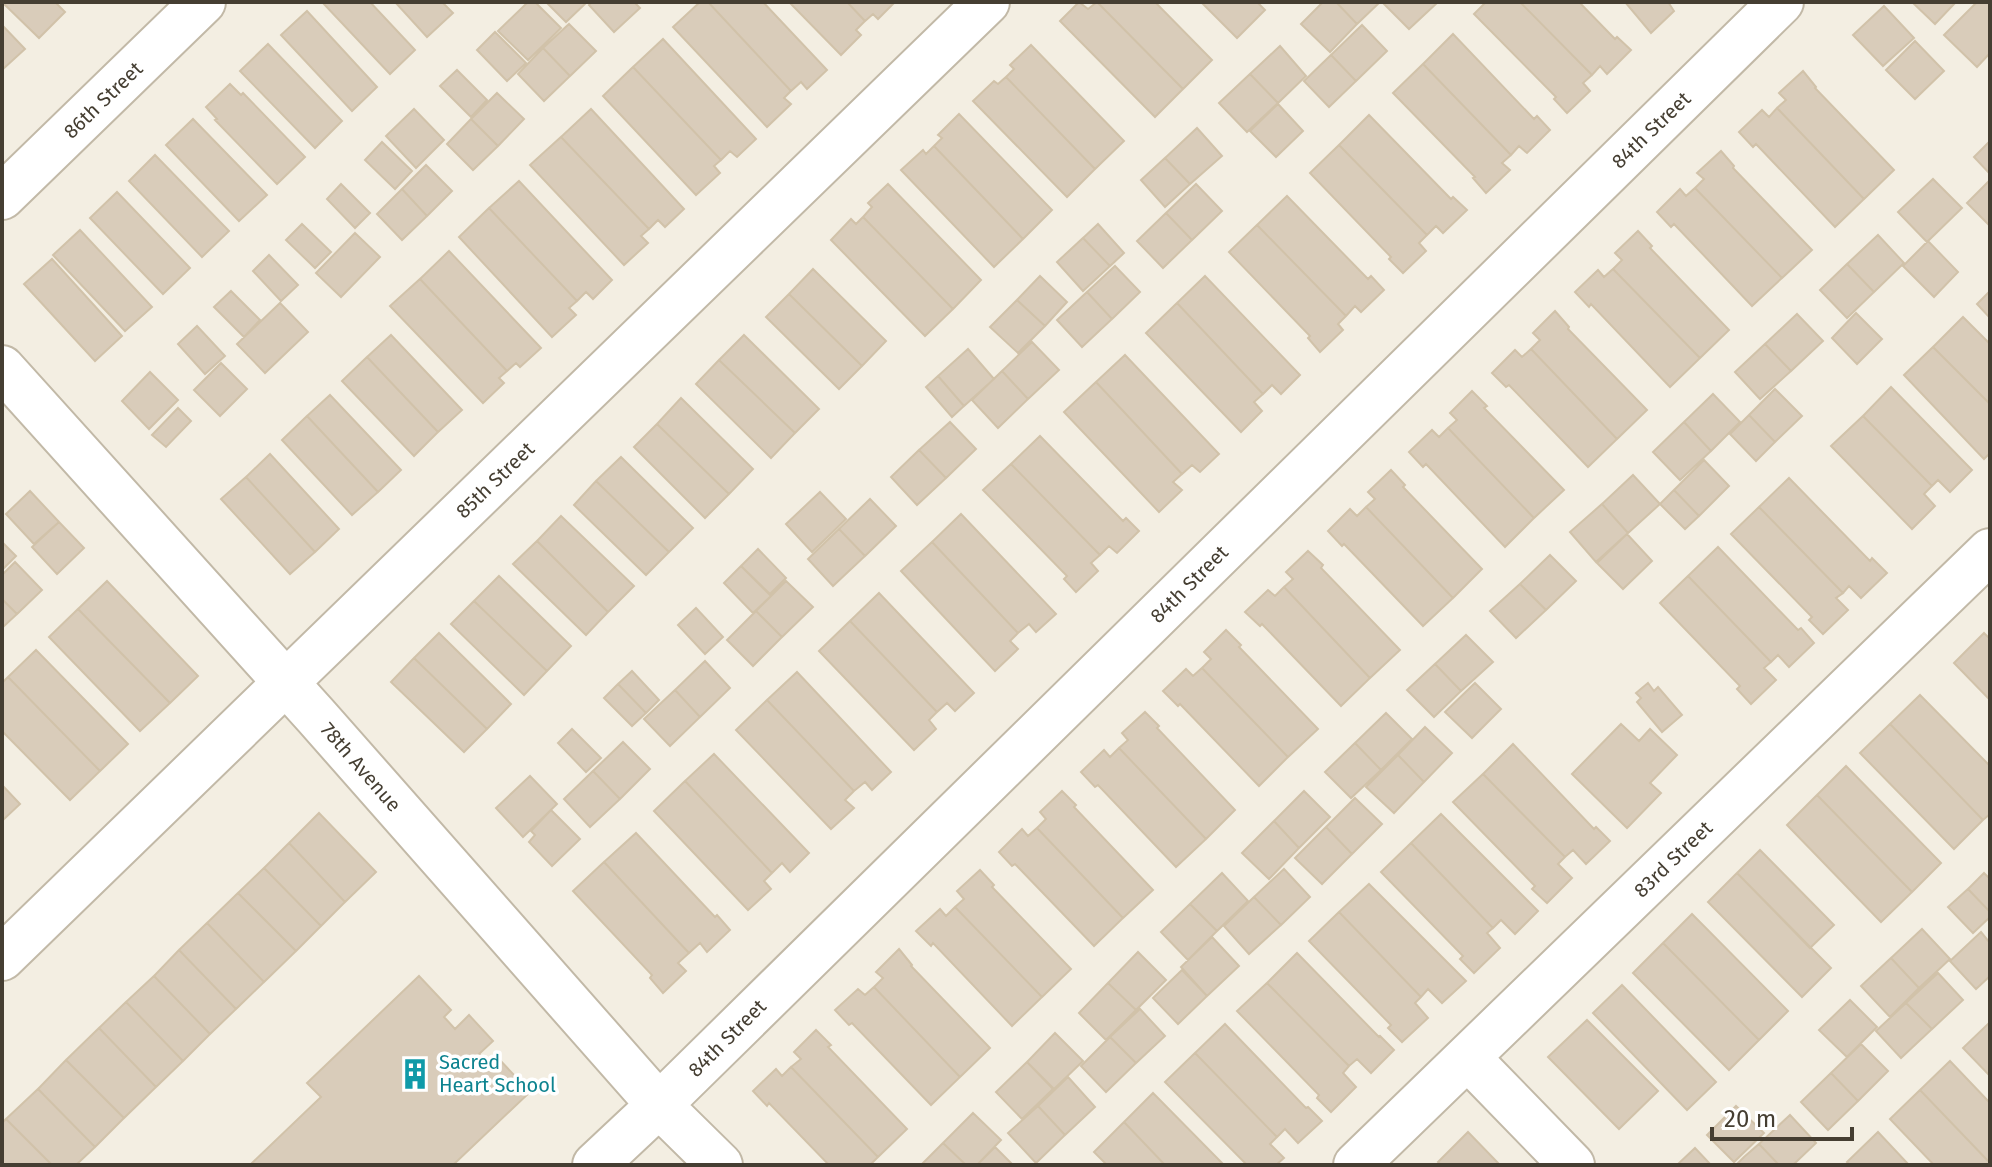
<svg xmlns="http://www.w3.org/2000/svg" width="1992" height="1167" font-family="'Fira Sans',sans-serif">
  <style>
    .building { fill: #d9ccba; stroke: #d1c2a9; stroke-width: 2 }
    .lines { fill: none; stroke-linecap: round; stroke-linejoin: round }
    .minor-casing { stroke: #c2b9a7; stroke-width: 48 }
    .minor { stroke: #fff; stroke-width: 44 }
    .labels { text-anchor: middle; stroke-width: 7; stroke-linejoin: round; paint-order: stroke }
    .street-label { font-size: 20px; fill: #453e32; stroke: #fff }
    .culture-label { font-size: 20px; fill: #0d838f; stroke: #fff; text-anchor: start }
  </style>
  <rect width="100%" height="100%" fill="#f3eee2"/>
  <path class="building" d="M2,2H55L65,12L39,38Z
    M322,2H370L415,50L390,74Z
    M395,2H442L453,13L427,37Z
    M528,2H535L561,28L528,60L498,31Z
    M546,2H587L566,22Z
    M592,2H634L640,8L614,32L589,5Z
    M700,2H708L791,91L784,98L791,104L767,127L673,27Z
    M708,2H763L827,70L807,89L801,82L791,91Z
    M789,2H847L865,21L856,30L861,35L841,55Z
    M847,2H895L878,19L873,14L865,21Z
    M1079,2L1088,9L1097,2L1183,89L1155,117L1060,21Z
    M1097,2H1155L1212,60L1183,89Z
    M1201,2H1257L1265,10L1237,38Z
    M1323,2H1336L1357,24L1330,52L1301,24Z
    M1336,2H1380L1357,24Z
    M1382,2H1438L1409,29Z
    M1486,2H1520L1592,75L1583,83L1590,91L1567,113L1554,99L1556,97L1474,14Z
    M1520,2H1579L1615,39L1617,37L1631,50L1607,74L1600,66L1592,75Z
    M1625,2H1668L1674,11L1651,33Z
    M1912,2H1956L1935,24Z
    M1977,2H1990V53L1977,67L1944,35Z
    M1884,6L1914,38L1883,66L1853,35Z
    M307,11L377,87L352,111L281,35Z
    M569,24L596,51L570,76L543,48Z
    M2,25L25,49L2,70Z
    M1362,25L1387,51L1356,81L1331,55Z
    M495,32L526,63L507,81L477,50Z
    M1453,34L1534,119L1537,116L1550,130L1527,153L1519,146L1511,155L1423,64Z
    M663,39L756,139L737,157L730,151L721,160L633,67Z
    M1915,41L1944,71L1915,99L1886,70Z
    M268,44L342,121L315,148L240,71Z
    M1031,45L1124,141L1095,169L1006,77L1014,69L1010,65Z
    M1280,46L1306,76L1278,103L1250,74Z
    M543,48L570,76L544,101L518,74Z
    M1331,55L1356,81L1329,107L1304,81Z
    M1423,64L1511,155L1502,163L1510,170L1486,193L1473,178L1475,177L1393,93Z
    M633,67L721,160L714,166L720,173L696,195L603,96Z
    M457,70L487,100L471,117L440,86Z
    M1803,71L1816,87L1815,88L1894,170L1864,199L1777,108L1786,100L1779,93Z
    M1250,74L1278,103L1247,132L1219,103Z
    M1006,77L1095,169L1067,197L973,101L994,81L998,84Z
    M230,84L241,95L243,93L305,157L277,184L215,120L217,119L206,107Z
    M497,93L524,119L498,146L471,119Z
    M1278,104L1303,131L1276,157L1250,131Z
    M1777,108L1864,199L1835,227L1756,144L1753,147L1739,132L1762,110L1769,117Z
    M414,109L444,140L416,168L386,136Z
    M591,109L684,209L665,227L658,220L649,229L561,137Z
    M959,114L1052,210L1023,239L934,146L942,138L938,135Z
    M1369,115L1451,199L1453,197L1467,210L1443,233L1436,226L1427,235L1339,145Z
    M193,119L267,195L239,221L166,145Z
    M471,119L498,146L473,170L447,144Z
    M1197,128L1222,156L1190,184L1165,158Z
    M561,137L649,229L641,236L648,243L624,265L530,165Z
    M1990,141V174L1974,157Z
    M382,142L412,171L395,189L365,160Z
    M1339,145L1427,235L1419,243L1426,251L1403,273L1389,259L1391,257L1310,173Z
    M934,146L1023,239L994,267L901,170L923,150L926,154Z
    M1721,151L1734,166L1733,168L1812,250L1782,278L1695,188L1704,179L1697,173Z
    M155,155L229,231L202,257L129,181Z
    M1165,158L1190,184L1165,207L1141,180Z
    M426,165L452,191L427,216L402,189Z
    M1933,179L1962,208L1927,242L1898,212Z
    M519,181L612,280L593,299L586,292L577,301L489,208Z
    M1989,181L1990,183V226L1967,203Z
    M341,184L370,213L355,228L327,199Z
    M888,184L981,280L953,309L863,217L872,207L868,203Z
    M1196,184L1222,211L1192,240L1166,213Z
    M1695,188L1782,278L1752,306L1674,224L1671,227L1657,212L1680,189L1686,196Z
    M402,189L427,216L402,240L377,214Z
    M117,192L190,268L163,294L90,218Z
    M1287,196L1368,279L1371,276L1384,290L1361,312L1355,306L1346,316L1257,225Z
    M489,208L577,301L569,308L576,315L552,337L459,237Z
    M1166,213L1192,240L1163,268L1137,241Z
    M863,217L953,309L925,336L831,240L851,219L856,224Z
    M302,224L331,252L315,268L286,240Z
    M1098,224L1124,253L1110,266L1083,238Z
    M1257,225L1346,316L1338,324L1343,330L1320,352L1308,338L1310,336L1229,252Z
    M80,230L152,307L125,331L53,255Z
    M1638,231L1652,246L1650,248L1729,330L1700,358L1613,269L1622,260L1615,253Z
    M355,233L380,257L341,297L316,273Z
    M1878,235L1904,263L1874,292L1847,264Z
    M1083,238L1110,266L1083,291L1057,262Z
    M1928,241L1958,272L1934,297L1903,266Z
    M449,251L541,348L520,367L516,363L507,371L420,279Z
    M269,255L298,285L281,301L253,271Z
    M52,259L122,336L95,361L24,284Z
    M1847,264L1874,292L1847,318L1820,290Z
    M1115,266L1140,292L1112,319L1087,292Z
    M813,269L886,341L862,366L789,294Z
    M1613,269L1700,358L1670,387L1591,304L1589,307L1575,292L1598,270L1604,277Z
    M1040,276L1067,302L1045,326L1017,300Z
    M1205,276L1300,375L1281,394L1272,385L1263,394L1177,303Z
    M420,279L507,371L499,378L504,383L483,403L390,306Z
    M231,291L260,320L244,337L214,307Z
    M1990,291V318L1977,304Z
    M1087,292L1112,319L1082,347L1057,320Z
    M789,294L862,366L839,389L766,317Z
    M1017,300L1045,326L1018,353L990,327Z
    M280,303L308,332L265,373L237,344Z
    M1177,303L1263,394L1254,402L1262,411L1241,432L1146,333Z
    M1555,311L1569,327L1568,329L1647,410L1617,439L1531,349L1540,340L1533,333Z
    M1856,313L1882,339L1857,364L1832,338Z
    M1797,314L1823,341L1791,371L1765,344Z
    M1963,317L1990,344V404L1933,347Z
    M197,326L225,356L205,374L178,344Z
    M391,335L462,410L438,432L367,357Z
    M744,335L819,409L795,433L719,360Z
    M1032,342L1059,370L1028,399L1002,371Z
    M1765,344L1791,371L1760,399L1735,372Z
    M1933,347L1990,404V453L1984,459L1904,375Z
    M968,349L994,379L964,406L938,376Z
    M1531,349L1617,439L1588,467L1509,385L1506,387L1492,373L1515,350L1522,357Z
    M1125,355L1219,454L1200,472L1192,465L1182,474L1096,382Z
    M367,357L438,432L414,456L342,381Z
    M719,360L795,433L771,458L696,384Z
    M221,363L247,389L220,416L194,390Z
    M1002,371L1028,399L998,428L972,400Z
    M150,372L178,400L149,429L122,401Z
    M938,376L964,406L952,417L926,387Z
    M1096,382L1182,474L1173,482L1182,490L1159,512L1064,412Z
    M1891,387L1972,470L1950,492L1938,480L1932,486L1863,416Z
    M1775,389L1802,416L1775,442L1749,415Z
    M1472,391L1487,406L1484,408L1564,490L1534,518L1448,428L1457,420L1450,413Z
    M1713,394L1740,422L1711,451L1684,422Z
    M330,395L401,470L378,492L307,416Z
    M681,398L753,469L729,494L657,424Z
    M178,408L191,421L166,447L152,435Z
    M1749,415L1775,442L1756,461L1730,434Z
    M307,416L378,492L352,515L282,440Z
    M1863,416L1932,486L1924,494L1935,506L1912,529L1831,446Z
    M950,422L976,449L946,478L919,450Z
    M1684,422L1711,451L1680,480L1653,452Z
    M657,424L729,494L705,518L634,447Z
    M1448,428L1534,518L1505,547L1426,464L1423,467L1409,452L1432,430L1439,437Z
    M1040,436L1123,521L1126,518L1139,531L1117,553L1109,546L1100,555L1011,464Z
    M919,450L946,478L917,505L891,477Z
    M270,454L339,529L315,552L246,477Z
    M621,457L693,528L669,552L596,481Z
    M1704,460L1729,486L1699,516L1674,490Z
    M1011,464L1100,555L1091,563L1098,571L1076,592L1064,579L1067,576L983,490Z
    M1391,470L1405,485L1403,487L1482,569L1453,598L1366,507L1375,499L1368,492Z
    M1633,475L1660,504L1628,533L1602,504Z
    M246,477L315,552L290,574L221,499Z
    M1789,478L1870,561L1872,558L1887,573L1861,598L1849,586L1843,593L1759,507Z
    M596,481L669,552L646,575L574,505Z
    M1674,490L1699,516L1685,529L1660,504Z
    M30,491L59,522L34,544L6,514Z
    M820,492L846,519L812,552L786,524Z
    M870,499L896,526L865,556L839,529Z
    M1602,504L1628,533L1596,562L1570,532Z
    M1366,507L1453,598L1423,626L1344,544L1342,546L1328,531L1350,509L1357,516Z
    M1759,507L1843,593L1836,598L1848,610L1823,634L1809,620L1812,617L1731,534Z
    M961,514L1056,614L1036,632L1029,624L1018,633L932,542Z
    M561,516L634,586L608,612L537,541Z
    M59,522L84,548L57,574L32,547Z
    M839,529L865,556L833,586L808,559Z
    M1627,534L1652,561L1623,589L1597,563Z
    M537,541L608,612L586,635L513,564Z
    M2,542L16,556L2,570Z
    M932,542L1018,633L1010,641L1018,649L995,671L901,571Z
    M1718,547L1798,630L1801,628L1814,643L1789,667L1778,655L1771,662L1688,576Z
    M758,549L786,578L770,594L741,566Z
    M1308,551L1323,565L1321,568L1400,650L1370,678L1284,587L1293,579L1286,572Z
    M1550,555L1576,581L1546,610L1520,584Z
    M15,562L42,590L17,614L2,599V575Z
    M741,566L771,596L753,613L724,583Z
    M499,576L571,646L547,671L474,601Z
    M1688,576L1771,662L1764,668L1776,680L1751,704L1737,689L1740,686L1660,603Z
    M107,581L198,676L170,703L78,609Z
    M786,581L813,607L782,637L756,611Z
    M1520,584L1546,610L1516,638L1490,611Z
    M1284,587L1370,678L1341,706L1262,624L1260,626L1245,612L1268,590L1275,596Z
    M879,593L974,693L955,711L947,703L937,712L850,621Z
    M2,599L17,614L2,628Z
    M474,601L547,671L524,695L451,624Z
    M696,608L723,637L705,654L678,625Z
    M78,609L170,703L140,731L49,637Z
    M756,611L782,637L753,666L727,640Z
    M850,621L937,712L929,720L936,729L914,750L819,651Z
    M1226,630L1241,645L1239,647L1318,729L1288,757L1202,668L1211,659L1204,652Z
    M439,633L511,704L487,729L414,658Z
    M1984,633L1990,639V700L1954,663Z
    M1466,635L1493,662L1461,691L1435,664Z
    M36,650L128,744L100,771L8,677Z
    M414,658L487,729L464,752L391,682Z
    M705,661L730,688L700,717L675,690Z
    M1435,664L1461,691L1434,717L1407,690Z
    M1202,668L1288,757L1259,786L1180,704L1178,706L1163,691L1186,669L1193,676Z
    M632,671L659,700L646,713L618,684Z
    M797,672L891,772L872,790L865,782L854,791L767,700Z
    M8,677L100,771L70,800L2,731V683Z
    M1475,683L1501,709L1472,738L1445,712Z
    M1648,683L1654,691L1658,687L1682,715L1662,732L1637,702L1641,698L1636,693Z
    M618,684L646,713L632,726L604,698Z
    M675,690L700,717L670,746L644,719Z
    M1920,695L1990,766V814L1983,820L1890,724Z
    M767,700L854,791L845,800L854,808L831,829L736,730Z
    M1145,712L1159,726L1157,728L1235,810L1206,839L1119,748L1128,740L1122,733Z
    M1386,713L1412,739L1381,770L1355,743Z
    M1621,724L1639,741L1650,729L1677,755L1650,783L1661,793L1627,828L1572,774Z
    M1890,724L1983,820L1954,849L1860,753Z
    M1425,727L1452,753L1424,782L1398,755Z
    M572,729L601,758L586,772L558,743Z
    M623,742L650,769L620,799L593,771Z
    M1355,743L1381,770L1351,798L1325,772Z
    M1513,744L1594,829L1596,827L1610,841L1586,864L1573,850L1565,857L1483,774Z
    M1119,748L1206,839L1176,867L1098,785L1095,787L1081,772L1104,750L1110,757Z
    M714,754L809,853L790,872L782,863L772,873L685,781Z
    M1398,755L1424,782L1394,813L1366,787Z
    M1846,766L1941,863L1912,892L1817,795Z
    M593,771L620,799L590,827L564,799Z
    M1483,774L1565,857L1558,864L1572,878L1547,903L1532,889L1535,886L1453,802Z
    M530,776L557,804L523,837L496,808Z
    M685,781L772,873L764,881L771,889L748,910L654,811Z
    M2,785L20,804L2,821Z
    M1062,791L1076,805L1074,807L1153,890L1123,918L1037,828L1046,819L1040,812Z
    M1304,791L1330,817L1299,848L1274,821Z
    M1817,795L1912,892L1881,922L1787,825Z
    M1355,798L1382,824L1352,854L1326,827Z
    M551,810L580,839L552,866L529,842L535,835L531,831Z
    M319,813L376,872L345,902L289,843Z
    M1441,814L1538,911L1515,934L1501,920L1493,928L1411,843Z
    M1274,821L1299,848L1269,879L1242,853Z
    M1326,827L1352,854L1322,884L1295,858Z
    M1037,828L1123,918L1094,946L1015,864L1012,866L999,852L1022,829L1028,836Z
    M636,833L715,917L717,915L730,930L707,952L700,943L689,953L604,862Z
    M289,843L345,902L321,926L264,868Z
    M1411,843L1493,928L1487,933L1500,948L1474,973L1460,959L1463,956L1381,872Z
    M1760,850L1834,925L1810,948L1737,873Z
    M604,862L689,953L678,963L686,971L663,993L650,978L652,975L573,891Z
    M264,868L321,926L296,951L238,893Z
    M1284,869L1310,897L1281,925L1254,897Z
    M980,870L994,885L992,887L1071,969L1042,997L955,907L964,899L957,891Z
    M1222,873L1248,901L1217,931L1190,904Z
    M1737,873L1831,968L1802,997L1708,902Z
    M1984,873L1990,879V912L1968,889Z
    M1369,884L1466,981L1442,1003L1428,989L1421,997L1339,912Z
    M1968,889L1990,912V917L1973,933L1948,907Z
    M238,893L296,951L264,982L207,923Z
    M1254,897L1281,925L1249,954L1224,926Z
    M1190,904L1217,931L1188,960L1161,932Z
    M955,907L1042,997L1012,1026L933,943L931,946L916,931L940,909L946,916Z
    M1339,912L1421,997L1415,1003L1428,1018L1402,1042L1388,1028L1391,1025L1309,941Z
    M1692,914L1788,1011L1759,1040L1663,943Z
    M207,923L264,982L236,1009L179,950Z
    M1922,929L1950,959L1919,988L1891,958Z
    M1981,932L1990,943V976L1976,989L1950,961Z
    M1212,937L1239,966L1207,996L1181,967Z
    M1663,943L1759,1040L1729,1070L1633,973Z
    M899,949L912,965L911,966L990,1048L960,1077L874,987L883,978L876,972Z
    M179,950L236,1009L210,1034L154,976Z
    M1138,952L1166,980L1136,1010L1108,983Z
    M1297,953L1379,1037L1380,1036L1394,1050L1371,1073L1357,1059L1349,1066L1267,983Z
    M1891,958L1919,988L1890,1017L1861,986Z
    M1182,970L1207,996L1178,1024L1153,998Z
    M1938,973L1963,1000L1932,1029L1906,1003Z
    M154,976L210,1034L183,1061L126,1002Z
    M419,976L451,1010L444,1017L455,1029L469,1015L493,1041L479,1054L489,1065L497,1057L530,1092L453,1165H250L321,1097L307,1083Z
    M1108,983L1136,1010L1106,1040L1079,1013Z
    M1267,983L1349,1066L1343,1073L1356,1087L1331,1112L1317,1098L1319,1095L1237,1011Z
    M1622,985L1716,1082L1687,1110L1593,1013Z
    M874,987L960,1077L931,1105L852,1023L849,1025L835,1010L858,989L865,995Z
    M1850,1000L1877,1027L1847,1057L1819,1030Z
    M126,1002L183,1061L156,1087L99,1028Z
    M1906,1003L1932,1029L1901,1058L1876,1031Z
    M1140,1009L1165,1036L1136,1063L1110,1037Z
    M1587,1020L1658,1091L1619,1129L1548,1057Z
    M1990,1022V1076L1963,1048Z
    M1225,1024L1306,1108L1308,1107L1322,1121L1298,1143L1285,1129L1277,1137L1195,1053Z
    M99,1028L156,1087L124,1118L66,1060Z
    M816,1030L831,1045L828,1047L907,1129L878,1157L791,1067L801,1059L794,1052Z
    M1055,1033L1083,1061L1054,1089L1027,1062Z
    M1110,1037L1136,1063L1106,1092L1081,1066Z
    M1861,1044L1888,1071L1858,1101L1831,1073Z
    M1195,1053L1277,1137L1270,1144L1284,1158L1276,1165H1247L1165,1082Z
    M66,1060L124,1118L95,1147L38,1089Z
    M1950,1061L1990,1103V1163L1920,1090Z
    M1027,1062L1053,1089L1022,1119L996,1092Z
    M791,1067L878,1157L870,1165H829L769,1103L767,1106L753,1091L776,1069L782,1076Z
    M1831,1073L1858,1101L1828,1130L1801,1102Z
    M1068,1077L1095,1107L1065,1135L1038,1106Z
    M38,1089L95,1147L76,1165H52L6,1119Z
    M1920,1090L1990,1163V1165H1934L1890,1119Z
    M1153,1093L1224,1165H1165L1124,1122Z
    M1038,1106L1065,1135L1036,1163L1008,1133Z
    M1736,1106L1764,1133L1734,1162L1707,1135Z
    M973,1113L1001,1140L977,1165H966L943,1143Z
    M1790,1115L1816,1143L1793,1165H1779L1759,1144Z
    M6,1119L52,1165H2V1123Z
    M1124,1122L1165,1165H1107L1094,1152Z
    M1468,1132L1500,1165H1441L1438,1162Z
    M1878,1132L1909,1165H1850L1847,1162Z
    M943,1143L966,1165H921Z
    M1759,1144L1779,1165H1736L1744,1157Z
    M995,1147L1013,1165H977Z
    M1695,1148L1711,1165H1677Z"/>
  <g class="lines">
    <defs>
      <path id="minor" d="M2,197L203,2
        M2,368L316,716L659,1105L720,1165
        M2,958L987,2
        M1468,1058L1572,1165
        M595,1165L659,1105L1781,2
        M1356,1165L1990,551"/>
    </defs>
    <use href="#minor" class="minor-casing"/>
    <use href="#minor" class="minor"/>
  </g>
  <defs>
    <symbol id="building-bare" viewBox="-9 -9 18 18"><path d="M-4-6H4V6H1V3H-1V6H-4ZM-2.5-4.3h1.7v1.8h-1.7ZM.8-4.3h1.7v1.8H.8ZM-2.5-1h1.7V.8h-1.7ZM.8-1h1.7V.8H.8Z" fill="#0f9aa8" stroke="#fff" stroke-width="2.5" paint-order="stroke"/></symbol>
  </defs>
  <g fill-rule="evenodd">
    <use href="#building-bare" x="393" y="1052" width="44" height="44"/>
  </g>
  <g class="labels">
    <g class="street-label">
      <text transform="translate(103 100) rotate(-44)" y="7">86th Street</text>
      <text transform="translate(1651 130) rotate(-44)" y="7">84th Street</text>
      <text transform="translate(495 480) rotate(-44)" y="7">85th Street</text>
      <text transform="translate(1189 584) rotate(-45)" y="7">84th Street</text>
      <text transform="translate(361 767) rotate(49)" y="7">78th Avenue</text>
      <text transform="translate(1673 859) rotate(-44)" y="7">83rd Street</text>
      <text transform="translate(727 1038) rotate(-45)" y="7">84th Street</text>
    </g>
    <g class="culture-label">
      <text x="439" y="1069">Sacred<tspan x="439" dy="23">Heart School</tspan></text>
    </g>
  </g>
  <rect width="1992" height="1167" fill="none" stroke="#453e32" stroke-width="8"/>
  <path d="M1712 1127v12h140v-12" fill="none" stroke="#453e32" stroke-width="4"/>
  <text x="1724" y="1127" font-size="24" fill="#453e32" stroke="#ffffff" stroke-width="6" paint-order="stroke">20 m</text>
</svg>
